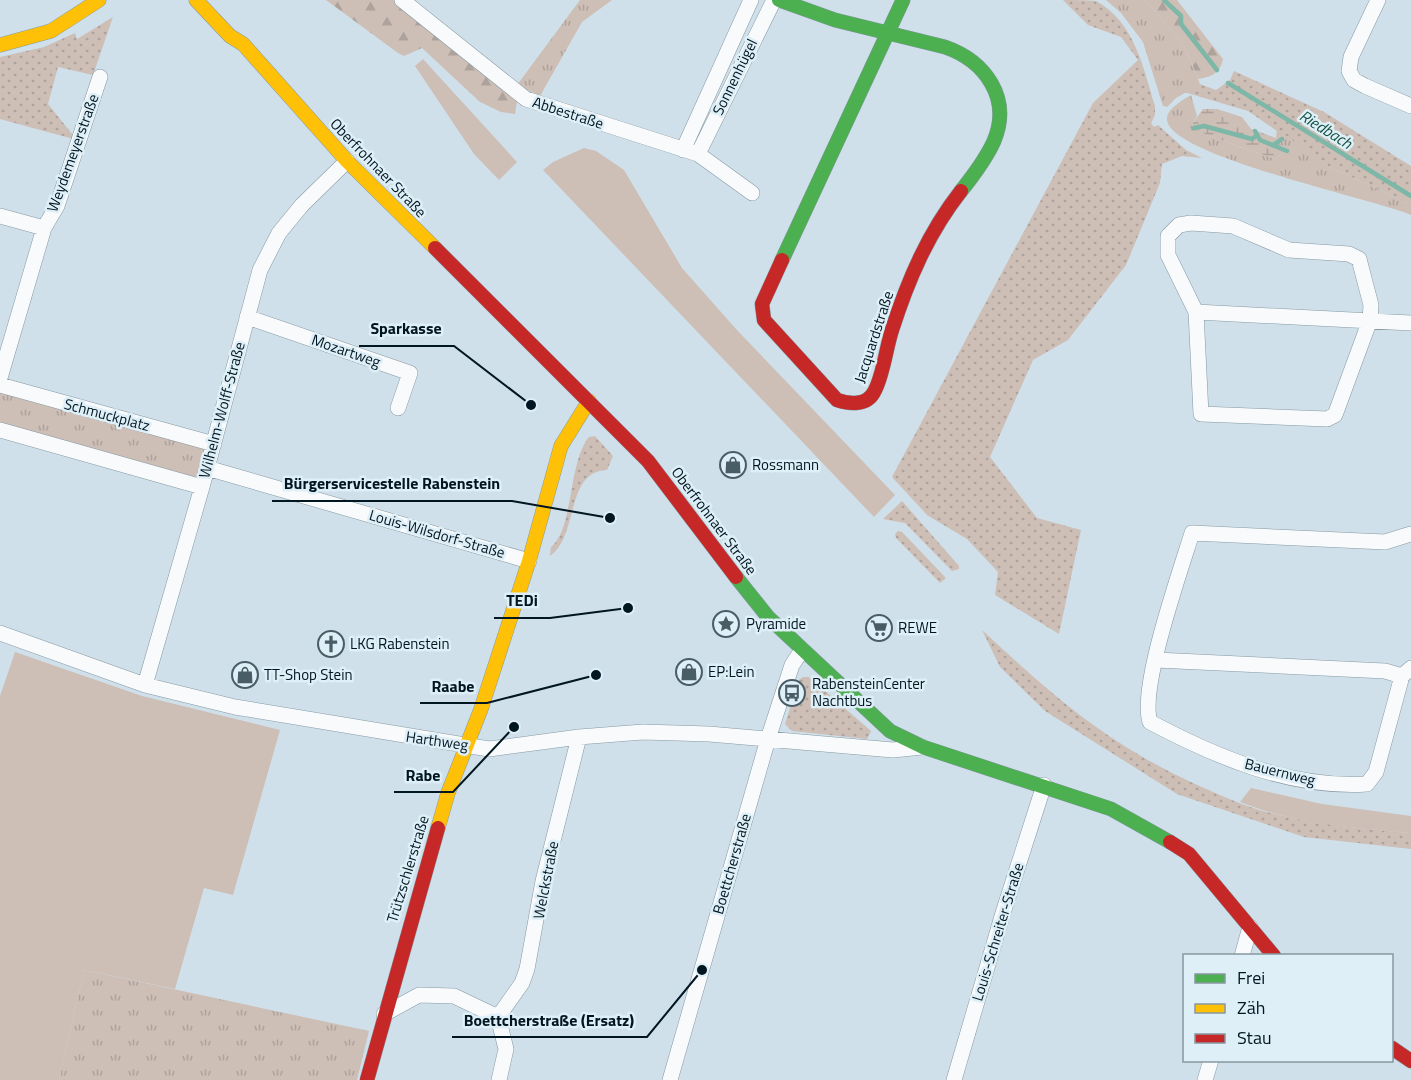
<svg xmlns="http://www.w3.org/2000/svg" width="1411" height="1080" font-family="'Titillium Web',sans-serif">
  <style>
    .grass { fill: url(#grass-dots) }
    .forest { fill: url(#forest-firs) }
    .wetland { fill: url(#wetland-marsh) }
    .park { fill: url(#park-tufts) }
    .garden { fill: #cdbeb6 }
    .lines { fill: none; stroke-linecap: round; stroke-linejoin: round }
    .stream { stroke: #7db7a8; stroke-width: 4.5 }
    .street-casing { stroke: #8599a3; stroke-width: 16 }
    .fast-casing { stroke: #8599a3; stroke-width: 15 }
    .slow-casing { stroke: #8599a3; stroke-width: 15 }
    .jam-casing { stroke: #8599a3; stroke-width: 15 }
    .street { stroke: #f8fafc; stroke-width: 15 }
    .fast { stroke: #4caf50; stroke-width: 14 }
    .slow { stroke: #ffc107; stroke-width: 14 }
    .jam { stroke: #c62828; stroke-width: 14 }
    .labels { text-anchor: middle; stroke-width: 5; stroke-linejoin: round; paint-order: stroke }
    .street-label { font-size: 15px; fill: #001621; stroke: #dfeff7 }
    .poi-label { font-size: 15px; fill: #001621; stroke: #dfeff7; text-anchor: start }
    .water-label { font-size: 16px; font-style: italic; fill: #125140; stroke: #dfeff7 }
    .leader { fill: none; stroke: #001621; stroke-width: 2 }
    .callout-dot { fill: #001621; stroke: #dfeff7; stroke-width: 2 }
    .callout-label { font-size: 16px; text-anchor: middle; font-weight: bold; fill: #001621; stroke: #dfeff7; stroke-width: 5; stroke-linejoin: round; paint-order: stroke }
  </style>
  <defs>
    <pattern id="grass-dots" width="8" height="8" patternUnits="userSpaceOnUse" patternTransform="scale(1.5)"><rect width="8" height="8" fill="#cdbeb6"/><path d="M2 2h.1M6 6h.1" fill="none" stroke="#aea39c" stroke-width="1.8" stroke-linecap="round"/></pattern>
    <pattern id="forest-firs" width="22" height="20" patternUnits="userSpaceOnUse" patternTransform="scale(1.5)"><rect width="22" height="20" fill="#cdbeb6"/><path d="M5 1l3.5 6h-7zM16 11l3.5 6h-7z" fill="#aea39c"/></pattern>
    <pattern id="wetland-marsh" width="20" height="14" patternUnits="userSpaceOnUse" patternTransform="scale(1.5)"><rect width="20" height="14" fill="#cdbeb6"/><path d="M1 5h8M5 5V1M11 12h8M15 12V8" fill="none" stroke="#aea39c"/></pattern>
    <pattern id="park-tufts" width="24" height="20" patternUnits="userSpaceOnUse" patternTransform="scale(1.5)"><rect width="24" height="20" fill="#cdbeb6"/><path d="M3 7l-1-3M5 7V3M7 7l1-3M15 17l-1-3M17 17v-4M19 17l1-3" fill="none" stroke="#aea39c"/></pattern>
  </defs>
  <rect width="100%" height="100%" fill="#d0e0ea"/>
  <path class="grass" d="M1063,0C1072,0 1088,0 1096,1C1135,22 1143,68 1155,106V115L1151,123L1154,127L1158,125L1186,150L1202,158L1182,156L1162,164L1160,183L1126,265L1068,340L1033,360L990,457L1037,518L1081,530L1059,634L995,595L998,572L967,539L927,515L892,477L1093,103L1138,60L1121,37L1088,25Z
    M113,17L93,75L58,67L48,104L77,140L0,119V57L44,47L75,33L77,39Z
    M1234,71L1324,112L1411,166V205L1328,166L1248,111L1184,92L1200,84L1216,90L1230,80Z
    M595,436L613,456L607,470C565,471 579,536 550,556L551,547C574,529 568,462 589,437Z
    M902,501L959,566V569L952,571L905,523L883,519Z
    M898,531L902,532L946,578L940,583L896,538L895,534Z
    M982,630C1053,696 1106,743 1195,784C1218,794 1243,806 1267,812C1314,824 1363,829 1411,833V849L1304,837L1177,794L1045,711L1000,667Z
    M803,677H809L871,731L867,739L792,731L785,724L799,680Z"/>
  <path class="forest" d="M326,0H396L517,101L515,114L501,112L480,102L422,48L404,56L398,53Z
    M1145,0H1177L1223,59C1220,73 1212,77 1198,79L1184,45Z"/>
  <path class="wetland" d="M1203,109H1217L1242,117L1251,129L1276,138L1286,151L1275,159L1206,135L1192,124Z"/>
  <path class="park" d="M580,0H612L582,22L540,96L517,85Z
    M1106,0H1145L1184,45L1200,84L1176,98L1167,107L1163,106L1143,42L1121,13Z
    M1191,95L1197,116L1192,124L1206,135L1275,159L1286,151L1276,138L1277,129L1328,166L1411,205V215C1374,199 1170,156 1167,120C1166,109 1183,100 1191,95Z
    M0,385L214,444L202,487L0,430Z
    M84,970L369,1031L357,1080H59Z"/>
  <path class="garden" d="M423,59L517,162L499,180L474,154L415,66Z
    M584,148L596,151L624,170L682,268L736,329L895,495L874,517L543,170L553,162Z
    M15,652L142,696L280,730L233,895L204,888L175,989L84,970L59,1080H0V696Z
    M1251,788L1322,804L1411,816V833C1352,828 1295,824 1240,802Z"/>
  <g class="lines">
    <path class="stream" d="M1164,0L1181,16V24L1217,70
      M1228,83L1411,196
      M1194,128L1204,126L1252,139L1256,136
      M1255,131L1260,140L1287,151
      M1273,145L1282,139"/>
    <defs>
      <path id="street" d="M402,0L526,99L698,154L752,193
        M1378,0L1351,57L1349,71L1354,80L1365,86L1411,106
        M683,150L751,0
        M698,154L774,0
        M0,216L44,228
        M1191,223L1233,226L1289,250L1349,254L1359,259L1371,305L1370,320L1335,415L1327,419L1201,414L1196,312L1168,255V236L1179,225Z
        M1196,312L1411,323
        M247,317L410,373L398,408
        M0,378L44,228L57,206L100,77
        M0,385L214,444
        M0,430L202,487
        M207,468L529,561
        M1411,534L1385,542L1192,533C1180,572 1139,688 1150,722C1216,757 1291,789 1367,784L1376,772L1402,676L1411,668
        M0,633L145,685L235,707L489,749L579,737L643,732L709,734L893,750L922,747
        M1156,660L1385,671L1402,676
        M145,685L202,487L260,270L279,233L302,205L347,161
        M1242,956L1250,927
        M384,1014L419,995L454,996L498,1017L506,1049L499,1080
        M498,1017L522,983L527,969L543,881L579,737
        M670,1080L768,739L792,665L802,650
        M954,1080L1003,913L1044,785
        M1205,1080L1211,1060"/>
      <path id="fast" d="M779,0L835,20L945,47C985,61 1012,98 994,141C986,159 973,176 961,191
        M782,260L903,0
        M736,577L768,617L890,731L923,747L1111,809L1170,842"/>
      <path id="slow" d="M196,0L230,36L243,44L347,161L435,248
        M0,45L51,31L99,0
        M438,828L448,793L481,709L529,561L561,446L589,401"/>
      <path id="jam" d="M435,248L648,461L736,577
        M782,260L762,304L764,320L837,400C849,404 867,406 874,392C883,377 886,348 892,330C908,280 928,233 961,191
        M1170,842L1189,854L1274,956
        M1392,1048L1411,1061
        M367,1080L438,828"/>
    </defs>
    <use href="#street" class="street-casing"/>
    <use href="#fast" class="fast-casing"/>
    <use href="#slow" class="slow-casing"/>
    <use href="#jam" class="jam-casing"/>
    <use href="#street" class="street"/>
    <use href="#fast" class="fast"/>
    <use href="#slow" class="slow"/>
    <use href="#jam" class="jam"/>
  </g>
  <defs>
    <symbol id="shop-ring" viewBox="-11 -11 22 22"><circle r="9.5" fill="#dfeff7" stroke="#495d67" stroke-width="1.5"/><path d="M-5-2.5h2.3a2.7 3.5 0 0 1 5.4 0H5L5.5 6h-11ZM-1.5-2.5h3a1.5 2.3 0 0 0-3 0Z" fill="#495d67"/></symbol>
    <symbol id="sight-ring" viewBox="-11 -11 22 22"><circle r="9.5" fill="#dfeff7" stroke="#495d67" stroke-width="1.5"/><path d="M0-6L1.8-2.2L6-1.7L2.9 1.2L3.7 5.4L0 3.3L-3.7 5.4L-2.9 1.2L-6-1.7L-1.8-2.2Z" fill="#495d67"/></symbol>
    <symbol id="supermarket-ring" viewBox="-11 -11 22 22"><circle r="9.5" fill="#dfeff7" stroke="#495d67" stroke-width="1.5"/><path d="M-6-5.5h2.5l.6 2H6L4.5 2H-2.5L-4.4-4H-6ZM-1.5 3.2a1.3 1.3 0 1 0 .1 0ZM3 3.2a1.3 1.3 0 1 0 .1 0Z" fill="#495d67"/></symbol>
    <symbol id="church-ring" viewBox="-11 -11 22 22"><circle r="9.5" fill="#dfeff7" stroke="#495d67" stroke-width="1.5"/><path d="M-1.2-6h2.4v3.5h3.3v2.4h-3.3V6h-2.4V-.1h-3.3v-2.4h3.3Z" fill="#495d67"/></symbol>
    <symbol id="bus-ring" viewBox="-11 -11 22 22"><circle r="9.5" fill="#dfeff7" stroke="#495d67" stroke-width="1.5"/><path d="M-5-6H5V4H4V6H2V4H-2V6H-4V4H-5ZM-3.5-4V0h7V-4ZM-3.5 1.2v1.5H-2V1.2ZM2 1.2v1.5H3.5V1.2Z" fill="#495d67"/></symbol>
  </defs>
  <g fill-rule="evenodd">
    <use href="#shop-ring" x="718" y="450" width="30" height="30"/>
    <use href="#sight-ring" x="711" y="609" width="30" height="30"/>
    <use href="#supermarket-ring" x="864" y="613" width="30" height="30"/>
    <use href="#church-ring" x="316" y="629" width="30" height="30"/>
    <use href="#shop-ring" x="674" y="657" width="30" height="30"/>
    <use href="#shop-ring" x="230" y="660" width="30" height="30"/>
    <use href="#bus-ring" x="777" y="678" width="30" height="30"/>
  </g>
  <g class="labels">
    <g class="street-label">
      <text transform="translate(735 77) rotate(-64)" y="5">Sonnenhügel</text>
      <text transform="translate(568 113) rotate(18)" y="5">Abbestraße</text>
      <text transform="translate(73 153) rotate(-70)" y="5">Weydemeyerstraße</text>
      <text transform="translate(378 168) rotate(46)" y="5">Oberfrohnaer Straße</text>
      <text transform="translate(874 337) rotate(-72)" y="5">Jacquardstraße</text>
      <text transform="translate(346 351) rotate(19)" y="5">Mozartweg</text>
      <text transform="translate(222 410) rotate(-75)" y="5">Wilhelm-Wolff-Straße</text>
      <text transform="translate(107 415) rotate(15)" y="5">Schmuckplatz</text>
      <text transform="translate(714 521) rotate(53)" y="5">Oberfrohnaer Straße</text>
      <text transform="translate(437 534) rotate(16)" y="5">Louis-Wilsdorf-Straße</text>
      <text transform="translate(437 741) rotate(8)" y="5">Harthweg</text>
      <text transform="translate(1280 772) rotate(14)" y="5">Bauernweg</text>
      <text transform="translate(732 864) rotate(-74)" y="5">Boettcherstraße</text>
      <text transform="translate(408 869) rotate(-73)" y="5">Trützschlerstraße</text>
      <text transform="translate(546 880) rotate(-79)" y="5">Welckstraße</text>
      <text transform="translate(998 932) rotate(-73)" y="5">Louis-Schreiter-Straße</text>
    </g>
    <g class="poi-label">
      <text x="752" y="470">Rossmann</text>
      <text x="746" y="629">Pyramide</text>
      <text x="898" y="633">REWE</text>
      <text x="350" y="649">LKG Rabenstein</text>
      <text x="708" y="677">EP:Lein</text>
      <text x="264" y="680">TT-Shop Stein</text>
      <text x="812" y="689">RabensteinCenter<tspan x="812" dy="17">Nachtbus</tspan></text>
    </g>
    <g class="water-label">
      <text transform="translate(1326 129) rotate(32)" y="6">Riedbach</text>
    </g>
  </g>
  <path class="leader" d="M531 405L454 346H359M610 518L512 501H272M628 608L550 618H494M596 675L487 703H420M514 727L453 792H394M702 970L647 1037H452"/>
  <g class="callout-dot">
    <circle cx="531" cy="405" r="6"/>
    <circle cx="610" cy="518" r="6"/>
    <circle cx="628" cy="608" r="6"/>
    <circle cx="596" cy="675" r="6"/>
    <circle cx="514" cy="727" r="6"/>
    <circle cx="702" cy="970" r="6"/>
  </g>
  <g class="callout-label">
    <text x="406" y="334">Sparkasse</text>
    <text x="392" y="489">Bürgerservicestelle Rabenstein</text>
    <text x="522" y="606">TEDi</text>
    <text x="453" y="692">Raabe</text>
    <text x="423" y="781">Rabe</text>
    <text x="549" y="1026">Boettcherstraße (Ersatz)</text>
  </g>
  <rect x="1183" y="954" width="210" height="108" fill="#dfeff7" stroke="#8698a1" stroke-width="1.5"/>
  <rect x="1195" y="974" width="30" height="9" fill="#4caf50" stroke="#8698a1" stroke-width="1.5"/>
  <text x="1237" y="984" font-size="18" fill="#001621">Frei</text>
  <rect x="1195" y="1004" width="30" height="9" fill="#ffc107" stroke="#8698a1" stroke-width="1.5"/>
  <text x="1237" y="1014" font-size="18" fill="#001621">Zäh</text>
  <rect x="1195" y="1034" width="30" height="9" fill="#c62828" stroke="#8698a1" stroke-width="1.5"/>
  <text x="1237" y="1044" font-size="18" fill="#001621">Stau</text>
</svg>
